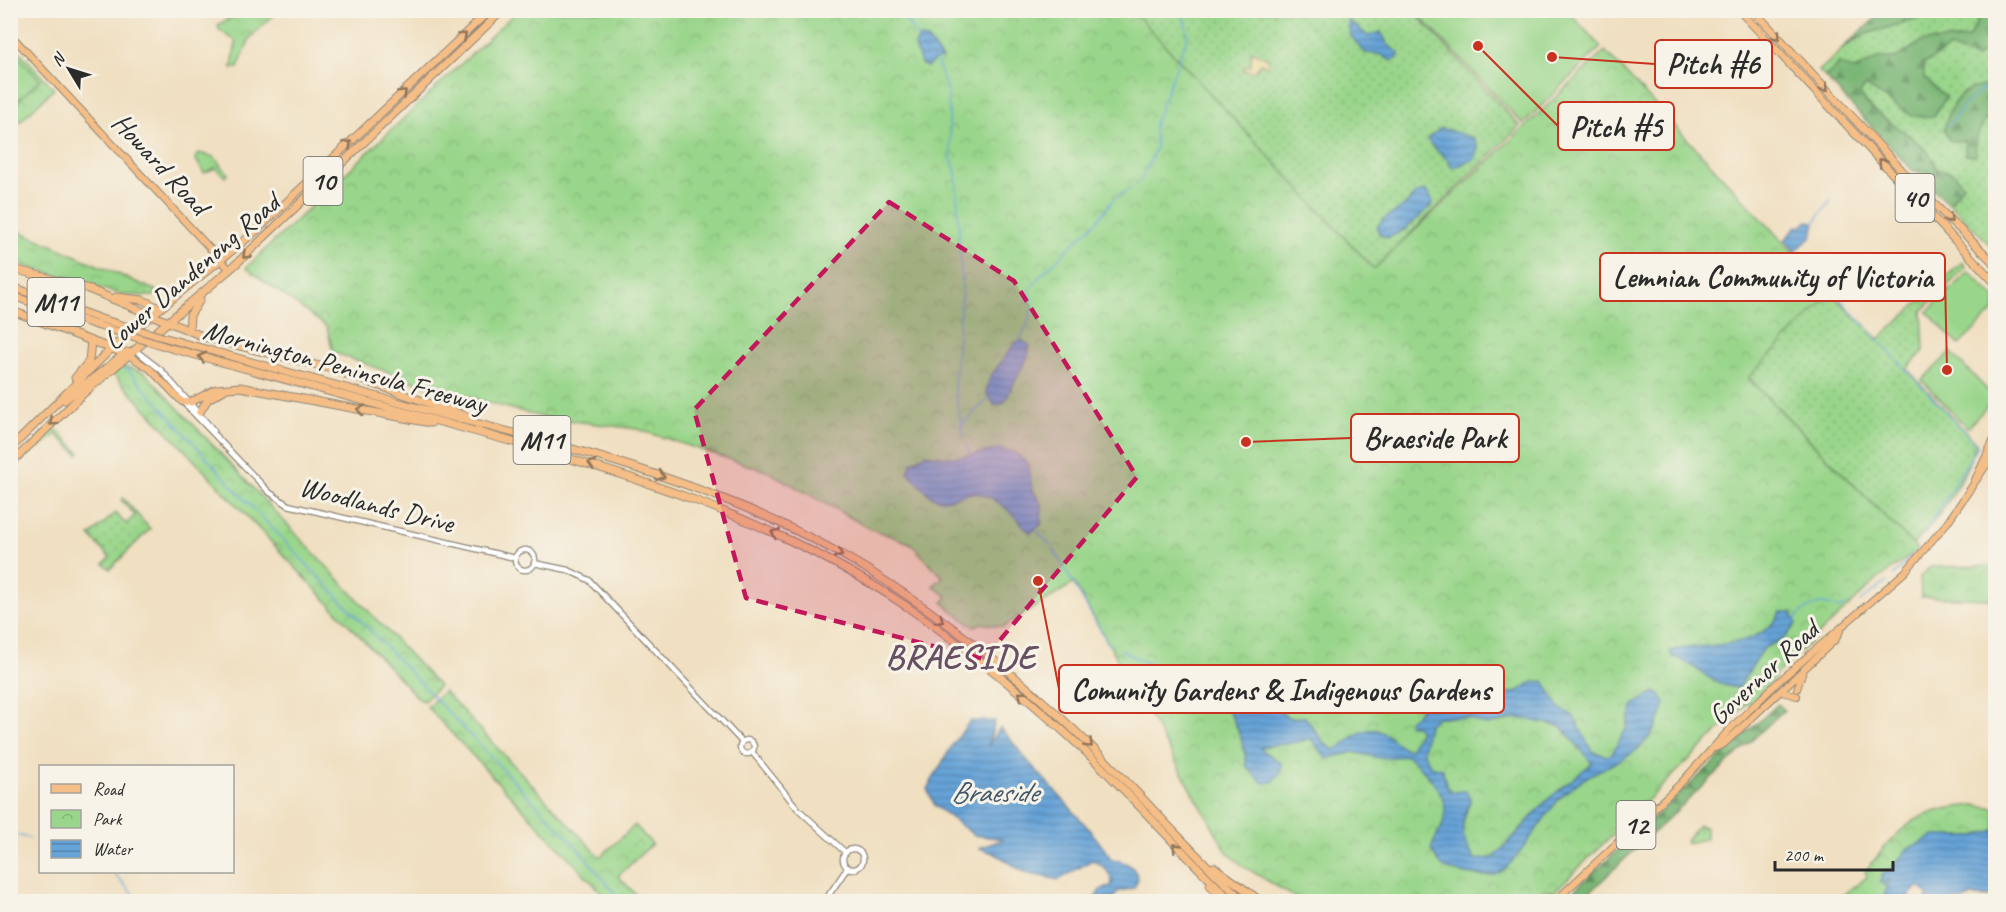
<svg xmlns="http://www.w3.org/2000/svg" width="2006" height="912" font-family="Caveat,sans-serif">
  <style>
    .grass { fill: url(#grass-dots); stroke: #62805a; stroke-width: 1.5 }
    .forest { fill: url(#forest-firs); stroke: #527050; stroke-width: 1.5 }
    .sand { fill: url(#sand-dots); stroke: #8c8264; stroke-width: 1.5 }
    .park { fill: url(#park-crowns); stroke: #62805a; stroke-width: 1.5 }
    .garden { fill: #99d58a; stroke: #62805a; stroke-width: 1.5 }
    .water { fill: url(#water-rules); stroke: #486781; stroke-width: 1.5; fill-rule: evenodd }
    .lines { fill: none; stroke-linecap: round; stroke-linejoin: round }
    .stream { stroke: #66a3d7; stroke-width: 1.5 }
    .minor-casing { stroke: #8e8576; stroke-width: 7 }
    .major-casing { stroke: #8e8576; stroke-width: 8 }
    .highway-casing { stroke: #8e8576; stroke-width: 9 }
    .minor { stroke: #fff; stroke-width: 4.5 }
    .major { stroke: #f6be87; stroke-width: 6 }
    .highway { stroke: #f6be87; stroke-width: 7 }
    .highway-bridge-casing { stroke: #8e8576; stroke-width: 9; stroke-linecap: butt }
    .highway-bridge { stroke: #f6be87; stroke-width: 7 }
    .oneway { stroke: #907459 }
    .marked { fill: #c2185b; fill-opacity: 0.2; stroke: #c2185b; stroke-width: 4.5; stroke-dasharray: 12 8; stroke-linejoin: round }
    .labels { text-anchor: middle; stroke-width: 6; stroke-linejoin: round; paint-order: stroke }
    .shield { fill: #f7f3e8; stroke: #686764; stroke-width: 1.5 }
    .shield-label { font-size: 27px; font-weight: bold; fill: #2b2b2b }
    .street-label { font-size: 28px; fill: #2b2b2b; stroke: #f7f3e8 }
    .water-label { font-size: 30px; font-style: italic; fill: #405567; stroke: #f7f3e8 }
    .district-label { font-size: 34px; font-weight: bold; letter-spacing: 1.5px; fill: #685063; stroke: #f7f3e8 }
    .leader { fill: none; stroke: #c8321e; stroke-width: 2 }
    .callout-dot { fill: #c8321e; stroke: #f7f3e8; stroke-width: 2 }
    .callout { fill: #f7f3e8; stroke: #c8321e; stroke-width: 2 }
    .callout-label { font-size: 30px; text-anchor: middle; font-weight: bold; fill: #2b2b2b }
  </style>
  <defs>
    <pattern id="grass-dots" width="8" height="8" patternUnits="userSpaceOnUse" patternTransform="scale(1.5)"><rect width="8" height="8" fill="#99d58a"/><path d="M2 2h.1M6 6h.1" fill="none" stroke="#84b777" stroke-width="1.8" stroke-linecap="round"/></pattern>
    <pattern id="forest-firs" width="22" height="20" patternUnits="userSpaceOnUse" patternTransform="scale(1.5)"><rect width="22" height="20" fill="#7ab676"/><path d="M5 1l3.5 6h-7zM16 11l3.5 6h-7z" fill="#649461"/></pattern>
    <pattern id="sand-dots" width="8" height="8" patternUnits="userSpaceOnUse" patternTransform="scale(1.5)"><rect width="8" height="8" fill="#eeda9e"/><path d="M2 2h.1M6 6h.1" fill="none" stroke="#cb8" stroke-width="1.8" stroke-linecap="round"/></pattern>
    <pattern id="park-crowns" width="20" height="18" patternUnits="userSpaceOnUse" patternTransform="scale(1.5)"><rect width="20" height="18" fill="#99d58a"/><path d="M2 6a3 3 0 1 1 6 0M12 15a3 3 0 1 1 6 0" fill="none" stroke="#84b777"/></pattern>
    <pattern id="water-rules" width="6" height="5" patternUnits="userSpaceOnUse" patternTransform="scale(1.5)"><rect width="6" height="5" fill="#66a3d7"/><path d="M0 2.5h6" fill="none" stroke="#5485af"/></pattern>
  </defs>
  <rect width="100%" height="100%" fill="#f7f3e8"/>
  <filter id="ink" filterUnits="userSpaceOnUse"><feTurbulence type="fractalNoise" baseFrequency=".0167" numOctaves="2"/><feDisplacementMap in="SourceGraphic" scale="12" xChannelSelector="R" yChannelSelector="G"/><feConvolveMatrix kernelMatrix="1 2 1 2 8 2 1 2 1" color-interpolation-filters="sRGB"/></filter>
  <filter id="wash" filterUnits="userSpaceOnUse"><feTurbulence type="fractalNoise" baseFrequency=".008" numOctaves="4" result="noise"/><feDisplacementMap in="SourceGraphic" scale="24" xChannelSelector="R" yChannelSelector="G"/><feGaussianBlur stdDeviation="1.35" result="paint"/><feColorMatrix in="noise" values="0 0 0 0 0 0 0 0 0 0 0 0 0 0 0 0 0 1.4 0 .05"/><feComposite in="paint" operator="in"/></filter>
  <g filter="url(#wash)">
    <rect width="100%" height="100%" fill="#f0dfc0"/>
    <path class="grass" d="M1133,11H1413L1520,126L1374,269Z
      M1884,11H1995V250L1819,71Z
      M1962,262L1966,267L1922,311L1924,351L1907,369L1976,443C1964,482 1942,515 1913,545L1748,377L1831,293L1879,339Z
      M56,429L80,453L78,454L56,434L40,448L37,442L50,430Z
      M123,498L150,529L110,569L104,564L110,558L90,536L115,513L126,524L135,515L121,500Z"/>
    <path class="forest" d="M1884,11H1937L1931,15L1866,34L1841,49Z
      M1978,11H1995V21L1983,33L1989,48L1976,58L1949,48L1924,64V78L1946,97L1934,117L1912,116L1866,86L1859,94C1875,120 1930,139 1937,169L1954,173L1963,185L1949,204L1928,185L1927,171H1913L1825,77L1839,64L1855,70L1879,58H1896L1921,42L1968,38L1977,22Z
      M1995,80V108C1982,122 1973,138 1976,156L1965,155V141H1950L1944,129C1948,114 1953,97 1969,90C1979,85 1982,89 1995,80Z
      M1778,704L1784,710L1580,901H1562Z"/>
    <path class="sand" d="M1251,51L1268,58V67L1260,63L1255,71H1243L1244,67L1251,66Z"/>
    <path class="park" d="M242,11H277L250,38L238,68H232L236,41L219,30L218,25Z
      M517,11H1133L1374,269L1605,51L1831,293L1748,378L1918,550L1878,579L1774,676L1775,679L1752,702L1747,703L1554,892L1544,889L1537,895V902L1301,901L1243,866L1227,852L1074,583L1003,627L981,623L974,627C966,621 947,608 943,602L947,596L933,586L943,577L910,543L869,528L769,472L637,429L542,417L429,387L333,352L327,327L246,268Z
      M11,42L54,89L11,130Z
      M198,153L214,157L228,174L225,177L215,168L204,173L195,158Z
      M10,227L159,292L154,296L123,295L11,262Z
      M122,366L144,372L439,686L424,701L419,699L113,374Z
      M1995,566V599L1921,597L1920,577L1930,567Z
      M444,691L600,857L635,825L652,844L618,876L642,901H592L601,892L427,707Z
      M1976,805L1995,808V830L1975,836H1962L1898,860L1891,870L1882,875L1881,882L1891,880L1882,901L1835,902L1854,886L1856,887L1867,876L1865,872C1900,827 1915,809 1976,805Z
      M1699,825L1706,828V839L1687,843L1686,840Z"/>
    <path class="garden" d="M1415,11H1568L1601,47L1523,124Z
      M11,49L40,80L15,103L11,98Z
      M1969,271L1995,298V310L1959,345L1927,312Z
      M1951,352L1995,398L1967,428L1922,380Z"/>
    <path class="water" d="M1348,20L1368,36L1381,32L1388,45L1399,53L1398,58L1391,61L1380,54L1365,53L1350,35Z
      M919,37L928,40L942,59H936L927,67L921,64L915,46Z
      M1441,128L1474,138L1478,148L1475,159L1452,168C1447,153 1434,152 1427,139Z
      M1426,191L1433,202L1430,207L1404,230L1388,238L1380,235L1377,228C1384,215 1393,215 1403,207C1412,199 1413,192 1426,191Z
      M1808,221L1815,223L1812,237L1795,251L1785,240L1796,226L1801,227Z
      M1023,341L1030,346L1027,358L1004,403L995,406L986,392L990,377L1016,342Z
      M998,449L1014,452L1028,464L1032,489L1042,505L1041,525L1030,533C1016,517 996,494 973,493C961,493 947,504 935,498C926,494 916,480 908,472L912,462L926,454C951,460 974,456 998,449Z
      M1781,612H1792L1796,624L1785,638L1764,648L1738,688C1708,685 1694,661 1672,657L1670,651C1710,641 1757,653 1781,612Z
      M1193,663C1218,677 1220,698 1254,692C1264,704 1277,707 1289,718L1305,717L1326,745L1335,750C1350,741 1366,721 1385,734C1394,740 1398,746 1409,750L1420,731L1415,725H1409V720L1417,714L1427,699L1445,707L1489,712C1498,703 1501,691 1516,693L1530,683L1544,681L1560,709L1573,715L1592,751L1607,756L1611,755L1626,729L1634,705L1654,692L1660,694L1665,703C1647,770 1599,757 1560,798C1544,815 1514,869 1495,875C1483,878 1451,873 1442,866C1438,862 1434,855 1431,850C1434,838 1442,830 1444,820C1451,794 1425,772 1408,756L1380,758L1353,752L1327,759L1310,738C1294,746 1277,742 1260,748L1281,763V771L1273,782L1263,783L1246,766C1247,750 1236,721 1226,708C1221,702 1212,699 1205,697L1203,689L1208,681L1205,675L1187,665ZM1438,717L1468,718L1486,725L1521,718L1562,727L1592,763L1547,800L1494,858L1475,860C1458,834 1460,826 1471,799L1466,791L1453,792L1447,787L1442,769L1431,766L1423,752L1428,725Z
      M970,721H995L988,746L1000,728C1011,738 1017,749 1027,760C1056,793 1089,825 1112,860C1125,861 1135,865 1138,879L1134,888L1117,892L1112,901H1092L1100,890L1112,885C1112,872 1103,865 1092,860L1059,880L1024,872L996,854L979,848L1004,839L974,835L935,806L927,789L953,744Z
      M1995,830V897L1972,896L1962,901H1925L1928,894L1919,887L1912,892L1907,901H1882L1890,881L1888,879L1885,886L1880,882L1884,872L1891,870L1907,849L1935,836H1975Z"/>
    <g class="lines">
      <path class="stream" d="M898,10L919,39
        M936,58L948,94L951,157L956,173L962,289L954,386L964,438
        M1948,126L1968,101L1996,78
        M1814,223L1831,200
        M1796,252L1978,446L1926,531
        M1018,343C1029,324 1035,313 1029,291L1039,277L1097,221L1112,201L1141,180L1156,148L1154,125L1188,36L1182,10
        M123,369L128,370L231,485L576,846L619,898
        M961,426L989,398
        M966,443L970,456
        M1037,531L1050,545
        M1053,548L1109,645H1112
        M1893,576L1913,554
        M1860,602L1887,582
        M1794,622C1805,604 1822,600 1840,609L1846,605
        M1121,650L1177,679L1197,694L1204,695
        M10,834L30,838
        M113,872L140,902
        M603,902L619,898L625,902"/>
    </g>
  </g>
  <g filter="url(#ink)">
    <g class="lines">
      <defs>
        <path id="minor" d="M135,350L161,370L214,431
          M183,402L269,492L288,505L515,558
          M515 560a10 10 0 1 1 20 0a10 10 0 1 1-20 0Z
          M534,563L568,570L589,580L742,742
          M740 747a7 7 0 1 1 14 0a7 7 0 1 1-14 0Z
          M752,752L798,809L846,853
          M843 859a10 10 0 1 1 20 0a10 10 0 1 1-20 0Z
          M824,902L848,867"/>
        <path id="major" d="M10,34L230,270
          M128,355L150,369L182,402H191
          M1974,482L1996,435
          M1797,689L1803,671
          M1780,691L1797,696
          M1715,748L1724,744L1836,639L1841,629
          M1554,902L1681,783L1729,730L1777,683L1905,572L1947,523L1996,451"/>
        <path id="highway" d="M1739,10L1996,284
          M1753,10L1923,193L1996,265
          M10,268L86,288L207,338L328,368L469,417
          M10,286L101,319
          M10,295L96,325
          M116,297L143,300L159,308
          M10,310L128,355
          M189,331L190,315L200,300
          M180,342C269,367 359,392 448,416C592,453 737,490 865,568C948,620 1027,683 1097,752C1147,801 1193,855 1245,902
          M174,349C273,376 372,403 470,430C623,472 773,517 906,606C970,650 1031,700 1087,753C1137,801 1182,854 1233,902
          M75,378L89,361L91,341
          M65,400L127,352
          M191,402L216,389L240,387L431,423
          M200,412L208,399L224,390
          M10,449L115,345L255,232L490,10
          M10,464L84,393L236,264L503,10
          M1214,867L1262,902
          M1210,885L1224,902"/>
      </defs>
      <use href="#minor" class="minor-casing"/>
      <use href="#major" class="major-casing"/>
      <use href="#highway" class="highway-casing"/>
      <use href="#minor" class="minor"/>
      <use href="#major" class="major"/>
      <use href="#highway" class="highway"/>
      <defs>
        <path id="highway-bridge" d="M101,319L180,342
          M96,325L174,349"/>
      </defs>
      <use href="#highway-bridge" class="highway-bridge-casing"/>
      <use href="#highway-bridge" class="highway-bridge"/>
    </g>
    <defs><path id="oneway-chevron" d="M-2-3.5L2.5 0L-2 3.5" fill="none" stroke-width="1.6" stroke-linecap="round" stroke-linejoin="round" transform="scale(1.5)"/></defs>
    <g class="oneway">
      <use href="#oneway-chevron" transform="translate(463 36) rotate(-43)"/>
      <use href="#oneway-chevron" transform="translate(1777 36) rotate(47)"/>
      <use href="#oneway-chevron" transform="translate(1825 88) rotate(47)"/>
      <use href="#oneway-chevron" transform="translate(403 93) rotate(-44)"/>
      <use href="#oneway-chevron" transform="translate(348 144) rotate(-43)"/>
      <use href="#oneway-chevron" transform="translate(1882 162) rotate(-133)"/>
      <use href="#oneway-chevron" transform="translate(1949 219) rotate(46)"/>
      <use href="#oneway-chevron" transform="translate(246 255) rotate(137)"/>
      <use href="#oneway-chevron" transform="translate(202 357) rotate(-165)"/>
      <use href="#oneway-chevron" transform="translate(361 410) rotate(-169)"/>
      <use href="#oneway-chevron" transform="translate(53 422) rotate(136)"/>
      <use href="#oneway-chevron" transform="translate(592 464) rotate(-163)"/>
      <use href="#oneway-chevron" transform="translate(661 476) rotate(19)"/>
      <use href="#oneway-chevron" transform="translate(775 533) rotate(-154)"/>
      <use href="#oneway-chevron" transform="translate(839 554) rotate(28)"/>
      <use href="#oneway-chevron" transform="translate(940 620) rotate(36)"/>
      <use href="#oneway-chevron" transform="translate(1022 695) rotate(-140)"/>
      <use href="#oneway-chevron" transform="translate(1089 744) rotate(44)"/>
      <use href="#oneway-chevron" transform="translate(1176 847) rotate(-134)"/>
    </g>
  </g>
  <path class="marked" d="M889,202L1014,281L1137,477L984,659L746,598L694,410Z"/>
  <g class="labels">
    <g class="shield">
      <rect x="303.5" y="157" width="39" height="48" rx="4.5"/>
      <rect x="1895.5" y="174" width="39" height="48" rx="4.5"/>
      <rect x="27.5" y="278" width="57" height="48" rx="4.5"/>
      <rect x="513.5" y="416" width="57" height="48" rx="4.5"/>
      <rect x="1616.5" y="801" width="39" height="48" rx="4.5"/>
    </g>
    <g class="shield-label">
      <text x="323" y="190">10</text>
      <text x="1915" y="207">40</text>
      <text x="56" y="311">M11</text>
      <text x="542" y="449">M11</text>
      <text x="1636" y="834">12</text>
    </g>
    <g class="street-label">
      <text transform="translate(161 163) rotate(47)" y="10">Howard Road</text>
      <text transform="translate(191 271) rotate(-41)" y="10">Lower Dandenong Road</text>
      <text transform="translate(345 366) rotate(15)" y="10">Mornington Peninsula Freeway</text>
      <text transform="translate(377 504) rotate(14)" y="10">Woodlands Drive</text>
      <text transform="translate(1763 672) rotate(-43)" y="10">Governor Road</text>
    </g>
    <g class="water-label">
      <text x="994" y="802">Braeside</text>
    </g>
    <g class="district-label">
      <text x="961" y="668">BRAESIDE</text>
    </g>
  </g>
  <path class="leader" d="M1552 57L1655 64M1478 46L1558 126M1947 370L1945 277M1246 442L1351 438M1038 581L1059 689"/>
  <g class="callout-dot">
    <circle cx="1552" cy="57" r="6"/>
    <circle cx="1478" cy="46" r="6"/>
    <circle cx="1947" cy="370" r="6"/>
    <circle cx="1246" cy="442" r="6"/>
    <circle cx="1038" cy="581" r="6"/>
  </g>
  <g class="callout">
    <rect x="1655" y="40" width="117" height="48" rx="6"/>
    <rect x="1558" y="102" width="116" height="48" rx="6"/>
    <rect x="1600" y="253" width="345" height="48" rx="6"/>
    <rect x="1351" y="414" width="168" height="48" rx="6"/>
    <rect x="1059" y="665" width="445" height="48" rx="6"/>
  </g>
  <g class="callout-label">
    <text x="1713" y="74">Pitch #6</text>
    <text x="1616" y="137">Pitch #5</text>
    <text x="1773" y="287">Lemnian Community of Victoria</text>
    <text x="1435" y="448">Braeside Park</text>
    <text x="1281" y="700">Comunity Gardens &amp; Indigenous Gardens</text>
  </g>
  <rect width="2006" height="912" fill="none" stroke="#f7f3e8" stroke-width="36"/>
  <rect x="39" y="765" width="195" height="108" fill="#f7f3e8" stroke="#a5a39c" stroke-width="1.5"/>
  <rect x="51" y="784" width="30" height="9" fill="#f6be87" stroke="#a5a39c" stroke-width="1.5"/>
  <text x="93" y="795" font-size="18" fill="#2b2b2b">Road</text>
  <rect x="51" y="810" width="30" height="18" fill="url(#park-crowns)" stroke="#a5a39c" stroke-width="1.5"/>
  <text x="93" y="825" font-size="18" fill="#2b2b2b">Park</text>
  <rect x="51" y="840" width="30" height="18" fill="url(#water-rules)" stroke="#a5a39c" stroke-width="1.5"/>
  <text x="93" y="855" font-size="18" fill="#2b2b2b">Water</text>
  <g transform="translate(69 69) rotate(308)" stroke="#f7f3e8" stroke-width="4.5" paint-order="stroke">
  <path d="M0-4.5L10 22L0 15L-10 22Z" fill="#2b2b2b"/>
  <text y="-9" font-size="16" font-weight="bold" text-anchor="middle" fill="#2b2b2b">N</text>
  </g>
  <path d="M1775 861v9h118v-9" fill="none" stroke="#2b2b2b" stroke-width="3"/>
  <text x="1784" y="861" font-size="18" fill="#2b2b2b" stroke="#f7f3e8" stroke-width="4.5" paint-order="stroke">200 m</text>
</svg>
